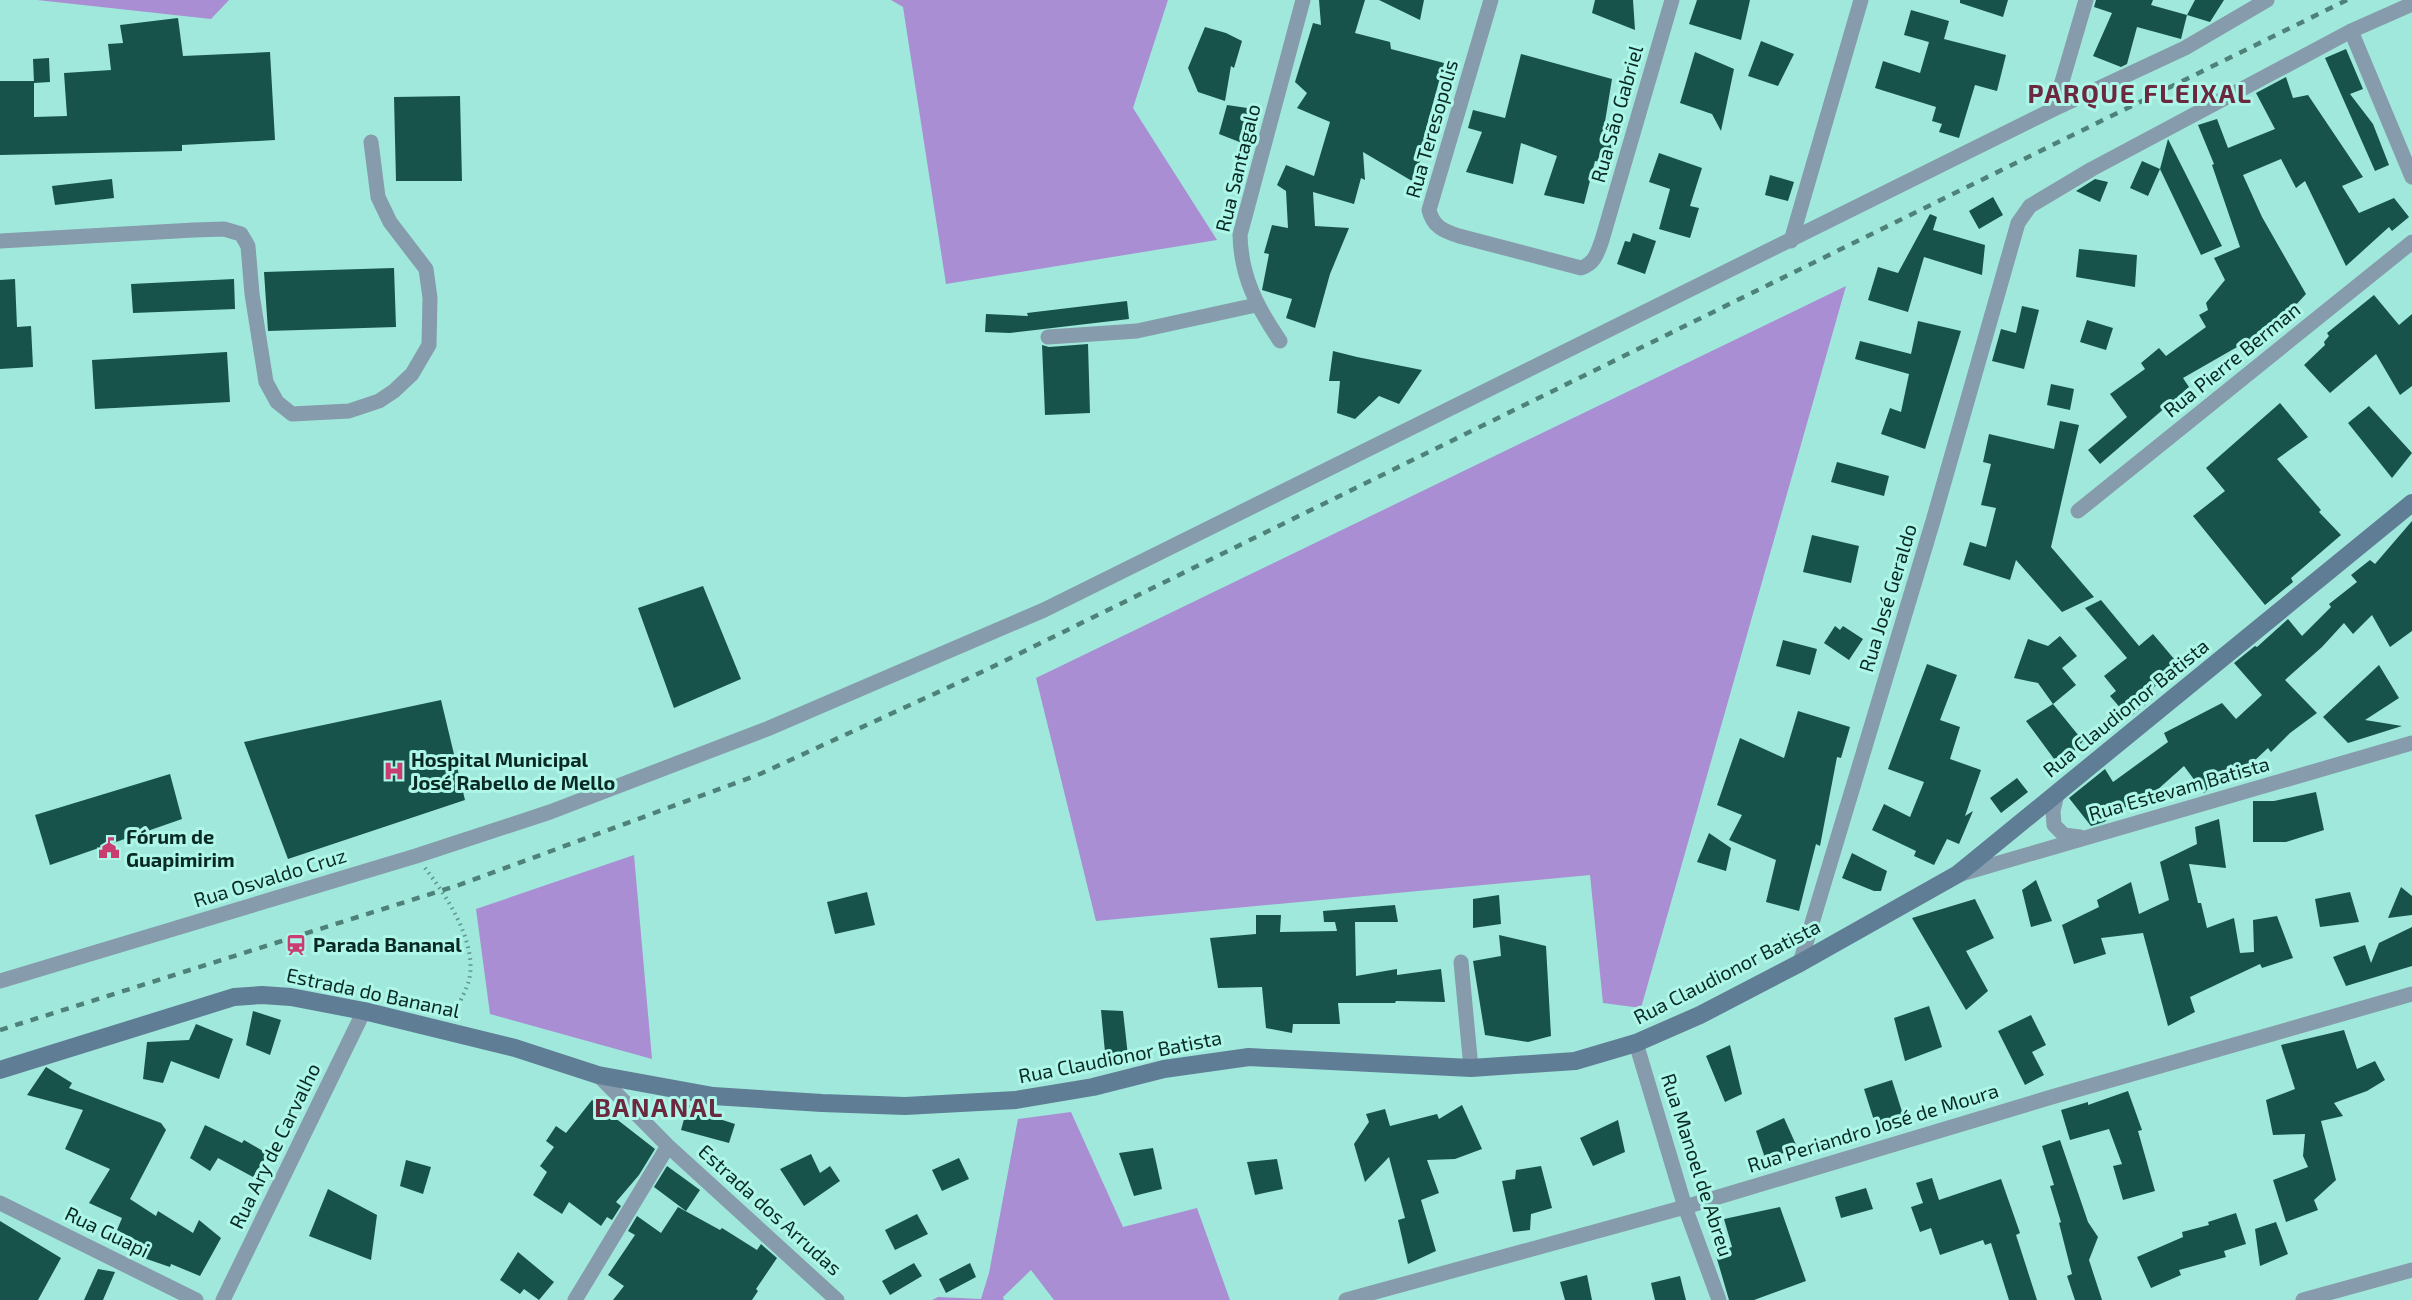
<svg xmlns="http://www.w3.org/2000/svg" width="2412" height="1300" font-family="'Exo 2',sans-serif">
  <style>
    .forest { fill: #a98ed3 }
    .building { fill: #17534b }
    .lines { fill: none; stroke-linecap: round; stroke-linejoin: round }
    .path { stroke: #5e948b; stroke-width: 4; stroke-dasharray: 1.5 4.5; stroke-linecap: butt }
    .street { stroke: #869bab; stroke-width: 15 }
    .secondary { stroke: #5f7d95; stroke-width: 18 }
    .rail { stroke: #4e8178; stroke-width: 4.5; stroke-dasharray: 8 8; stroke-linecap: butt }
    .labels { text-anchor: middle; stroke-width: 6; stroke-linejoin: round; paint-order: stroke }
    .street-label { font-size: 20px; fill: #092924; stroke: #adf6e8 }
    .poi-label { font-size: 20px; font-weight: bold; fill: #092924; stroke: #adf6e8; text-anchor: start }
    .district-label { font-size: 26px; font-weight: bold; letter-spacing: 1.5px; fill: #6c283f; stroke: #adf6e8 }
  </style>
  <rect width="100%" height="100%" fill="#a0e8db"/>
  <path class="forest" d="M37,0H229L211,19Z
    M891,0H1168L1133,108L1217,240L946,284L903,7Z
    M1846,286L1641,1008L1603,1003L1590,875L1096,921L1036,678Z
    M634,855L652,1059L490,1014L476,909Z
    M1071,1112L1123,1227L1197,1208L1230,1300H1054L1031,1270L1003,1297L1004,1300H932L938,1297L981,1299L989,1273L1018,1119Z"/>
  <path class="building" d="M1319,0H1365L1355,33L1390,42L1391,49L1444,63L1424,136L1430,137L1412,181L1363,152L1365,180L1361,178L1354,204L1313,192L1315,226L1349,228L1330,274L1315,328L1286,318L1292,299L1262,290L1269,254L1264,253L1272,225L1288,228L1286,191L1277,185L1286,165L1314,176L1330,122L1297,108L1307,93L1295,82L1313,23L1321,25Z
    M1379,0H1424L1420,20Z
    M1595,0H1633L1635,30L1592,13Z
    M1697,0H1750L1741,40L1689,24Z
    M1960,0H2008L2003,17L1960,3Z
    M2096,0H2153L2151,5L2187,15L2181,39L2137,27L2127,64L2121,67L2093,56L2112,13L2094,7Z
    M2195,0H2224L2210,22L2187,15Z
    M1911,10L1949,21L1944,39L2006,55L1997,91L1975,85L1959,138L1939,132L1942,124L1932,121L1936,107L1875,88L1883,61L1920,73L1929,42L1904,35Z
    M178,18L183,56L270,52L275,140L182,145V151L0,155V81H34V117L67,116L64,73L111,70L108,44L123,43L120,25Z
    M1205,27L1226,33L1242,41L1234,68L1231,66L1225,101L1198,92L1188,68Z
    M1761,41L1794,54L1778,86L1748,76Z
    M2346,49L2363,89L2350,94L2373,124L2389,165L2375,171L2325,58Z
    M1695,52L1734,69L1721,131L1712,114L1680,103Z
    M1521,54L1612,79L1602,140L1613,141L1607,163L1595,161L1584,204L1544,195L1557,156L1521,143L1513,184L1466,172L1482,132L1468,128L1473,110L1505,118Z
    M49,58L50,82L34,83L33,59Z
    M2286,77L2293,98L2308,95L2363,177L2342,186L2359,213L2394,198L2409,217L2392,231L2389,227L2346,266L2305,181L2296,188L2281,159L2243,175L2262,217L2306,294L2279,323L2183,378L2189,387L2100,464L2088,450L2127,417L2110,394L2145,369L2141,363L2159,348L2166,356L2206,327L2199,315L2208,310L2206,303L2225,280L2214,258L2240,247L2212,165L2214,164L2198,125L2217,119L2228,148L2275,129L2256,93Z
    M460,96L462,181H396L394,97Z
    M1227,105L1254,109L1242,143L1219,134Z
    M2168,139L2222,246L2201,255L2160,169Z
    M1659,153L1702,168L1690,206L1699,208L1690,238L1659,229L1670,189L1649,182Z
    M2142,161L2160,169L2148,196L2130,188Z
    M1770,175L1794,182L1788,201L1765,195Z
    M112,179L114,198L55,205L52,186Z
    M2095,179L2108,182L2100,202L2076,191Z
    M1993,197L2003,215L1979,229L1969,211Z
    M1930,214L1937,217L1933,230L1985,245L1982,275L1924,257L1908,312L1868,300L1878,267L1898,273Z
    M1633,233L1656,241L1645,274L1617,264L1625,241L1630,242Z
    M2079,249L2137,255L2135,287L2076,277Z
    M394,268L396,327L268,331L264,272Z
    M15,279L17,327L31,326L33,367L0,369V280Z
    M234,279L235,309L133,313L131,284Z
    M2374,295L2399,325L2412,314V386L2400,395L2376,354L2330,393L2304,365L2325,345L2324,342L2329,336L2327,333Z
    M1127,301L1129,319L1010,333L985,332L986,314L1028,316L1027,313Z
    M2022,306L2039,310L2024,369L1992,361L2001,329L2016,333Z
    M2087,320L2113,328L2106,350L2080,342Z
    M1918,321L1961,331L1925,449L1881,434L1890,408L1901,412L1909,374L1855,359L1860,341L1911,354Z
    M1088,344L1090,413L1045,415L1042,345L1049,347Z
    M1333,351L1357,357L1422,370L1399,404L1379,396L1355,419L1337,413L1340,381H1329Z
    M227,352L230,402L95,409L92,360Z
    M2051,384L2074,389L2070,410L2047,405Z
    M2280,403L2308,437L2277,459L2321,510L2319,512L2341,535L2291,578L2293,582L2265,605L2193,516L2225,491L2206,468Z
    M2369,406L2412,453L2392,478L2348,423Z
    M2060,421L2079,425L2051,547L2094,597L2062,612L2016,560L2010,580L1963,565L1970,542L1986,547L1996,508L1981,505L1991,464L1983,462L1989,434L2054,449Z
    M1837,462L1889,476L1884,496L1831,482Z
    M2412,521V631L2390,647L2372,615L2353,634L2344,623L2322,647L2285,680L2317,713L2290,733L2271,752L2268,748L2238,776L2231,764L2204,793L2184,766L2137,808L2133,802L2104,822L2091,826L2069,798L2105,769L2113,782L2168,742L2164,733L2222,703L2236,719L2262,695L2234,663L2255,646L2257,647L2288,619L2302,636L2331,607L2329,604L2357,582L2351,575L2370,560L2375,564Z
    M1812,535L1859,546L1851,583L1803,572Z
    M703,586L741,679L674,708L638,608Z
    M2101,600L2139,646L2153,634L2180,666L2152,689L2157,695L2129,718L2110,696L2116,691L2104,676L2127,658L2085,608Z
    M1835,626L1840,630L1843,626L1863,639L1849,660L1824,643Z
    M2060,636L2077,656L2062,668L2076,685L2053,704L2038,683L2014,678L2028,639L2048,646Z
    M1783,640L1817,649L1810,675L1776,666Z
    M1927,664L1957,675L1940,720L1960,727L1950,759L1981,770L1965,816L1973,811L1959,844L1947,839L1934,865L1914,856L1916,851L1872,830L1884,804L1910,817L1924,782L1888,769Z
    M2379,665L2399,698L2365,720L2402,726L2348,743L2323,717Z
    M441,700L465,800L288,859L244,742Z
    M2053,704L2083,741L2060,767L2026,721Z
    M1798,711L1850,727L1841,758L1837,757L1820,846L1816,844L1799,911L1766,902L1776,860L1729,840L1742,815L1717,805L1740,738L1784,758Z
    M170,774L182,819L50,865L35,815Z
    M2017,778L2028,792L2001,813L1990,798Z
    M2316,792L2324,830L2286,842H2253V801H2274Z
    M2219,819L2226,868L2189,864L2198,903H2201L2207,928L2234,918L2240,953L2254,952L2253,920L2277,916L2293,958L2262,968L2260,964L2190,997L2195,1012L2168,1026L2143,933L2101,938L2106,954L2074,964L2062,925L2099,907L2097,900L2131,882L2139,914L2169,900L2160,862L2197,844L2195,827Z
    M1709,833L1731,848L1726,871L1697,862Z
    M1852,853L1887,871L1881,891H1874L1842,878Z
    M2036,880L2052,921L2031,927L2022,890Z
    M2401,887L2412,896V915L2388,918Z
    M867,892L875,925L835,934L827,902Z
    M2350,892L2359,922L2320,927L2315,899Z
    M1499,895L1501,924L1473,928V899Z
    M1975,899L1994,938L1966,951L1988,991L1966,1010L1912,918Z
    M1395,905L1398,922H1355L1356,976L1397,969V975L1441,969L1445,1002L1396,1001L1395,1003H1338L1340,1024H1293L1292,1033L1266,1028L1262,987L1218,988L1210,938L1256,934V915H1281L1280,932L1337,931L1335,922H1324L1323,911Z
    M2412,927V966L2346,986L2333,957L2365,945L2371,963L2379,943Z
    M1499,935L1546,946L1551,1036L1528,1042L1485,1035L1473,961L1501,956Z
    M1929,1006L1942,1047L1905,1061L1894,1018Z
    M1101,1010L1123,1011L1128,1056L1106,1063Z
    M253,1011L281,1020L270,1055L246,1045Z
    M2031,1015L2046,1045L2032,1052L2044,1075L2025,1085L1998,1031Z
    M196,1024L233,1039L219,1079L171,1061L163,1083L143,1079L147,1042L189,1040Z
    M2344,1030L2357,1069L2375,1061L2385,1080L2367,1091L2334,1103L2343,1116L2321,1121L2336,1180L2314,1200L2318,1210L2286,1222L2273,1180L2308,1167L2303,1156L2305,1134L2273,1135L2266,1100L2295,1089L2281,1045Z
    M1730,1045L1742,1094L1725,1102L1706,1056Z
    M46,1067L72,1083L69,1088L161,1123L166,1130L130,1199L156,1216L158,1211L193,1233L199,1220L221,1238L200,1276L171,1264L170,1267L138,1256L143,1244L117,1230L122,1218L89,1203L110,1169L65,1149L83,1110L27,1095Z
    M1892,1080L1905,1121L1877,1130L1864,1089Z
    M2128,1091L2142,1130L2138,1131L2155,1191L2123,1200L2113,1166L2122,1164L2109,1129L2070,1140L2061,1110L2088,1102V1105Z
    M592,1100L655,1149L639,1175L616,1202L621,1206L612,1220L607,1217L601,1226L569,1202L562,1214L533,1195L547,1172L540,1166L554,1147L546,1141L556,1126L566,1133Z
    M688,1105L711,1112L710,1116L735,1124L729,1143L681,1130Z
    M1462,1105L1482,1149L1455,1159L1427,1160L1439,1193L1421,1200L1436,1251L1408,1264L1398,1220L1405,1218L1389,1157L1365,1182L1354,1144L1369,1122L1366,1114L1385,1109L1390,1126L1437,1114L1439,1119Z
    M1784,1118L1797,1147L1766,1161L1756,1131Z
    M1618,1120L1625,1152L1593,1166L1580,1138Z
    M205,1125L242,1143L244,1140L268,1154L253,1177L218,1158L210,1171L190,1158Z
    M2060,1140L2088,1222L2098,1237L2089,1260L2102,1300H2075L2067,1276L2072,1274L2059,1223L2061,1222L2050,1186L2054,1185L2042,1146Z
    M1153,1148L1162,1189L1134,1196L1119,1153Z
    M811,1154L820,1173L830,1166L840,1181L804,1206L780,1169Z
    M959,1158L969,1179L942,1191L932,1170Z
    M1277,1159L1283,1189L1255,1195L1247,1162Z
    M406,1160L431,1167L423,1194L400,1186Z
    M667,1166L700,1190L686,1211L654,1187Z
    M1541,1166L1552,1208L1531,1214L1530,1230L1513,1232L1502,1181L1515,1179L1516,1170Z
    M1932,1178L1939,1200L2001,1179L2020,1233L2016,1235L2037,1300H2009L1991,1243L1985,1245L1983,1240L1940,1255L1931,1228L1920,1232L1911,1207L1923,1203L1916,1183Z
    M1866,1188L1873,1209L1841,1218L1835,1197Z
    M328,1189L377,1215L371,1260L309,1236Z
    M678,1207L720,1230L722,1228L757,1250L761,1244L777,1258L756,1289L758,1291L752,1300H613L624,1286L608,1275L635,1235L628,1231L637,1216L661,1233Z
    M1780,1207L1806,1281L1754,1300H1729L1715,1252L1732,1247L1724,1219Z
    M2236,1213L2246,1244L2224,1251L2226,1257L2179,1270L2181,1275L2151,1288L2137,1257L2183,1237L2182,1232L2209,1225L2208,1222Z
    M917,1214L928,1234L895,1250L885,1230Z
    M0,1221L61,1258L38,1300H0Z
    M2276,1222L2288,1254L2260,1266L2255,1229Z
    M518,1252L554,1282L539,1300L524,1289L520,1294L500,1280Z
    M914,1263L922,1276L890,1295L882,1281Z
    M970,1263L976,1277L946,1293L939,1279Z
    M98,1269L115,1272L103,1300H84Z
    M1587,1275L1592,1300H1565L1560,1282Z
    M1680,1276L1686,1300H1655L1651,1283Z"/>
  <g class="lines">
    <path class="path" d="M425,868C446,895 478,943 469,980C466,991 459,1003 454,1014"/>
    <path class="street" d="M1491,0L1429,210C1433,227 1444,231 1459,236L1581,268C1595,263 1597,254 1602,240L1672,0
      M2351,31L2412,177
      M2054,109L2086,0
      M0,241L194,230L224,229L241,234L248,246L252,294L266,382L277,402L292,414L349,411L379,401L394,391L412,374L429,345L430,298L426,269L390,222L378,197L371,142
      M1791,241L1861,0
      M1048,337L1137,331L1256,305
      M1280,341C1257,307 1241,277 1240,235L1303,0
      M2078,511L2412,242
      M2057,794L2053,811L2054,825L2064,835L2080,837
      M1961,874L2412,743
      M1461,962L1471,1068
      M1800,963L1933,521L2018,223L2030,206L2092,169L2351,31L2412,4
      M0,981L416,856L550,812L767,729L1044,610L2054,109L2185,48L2267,0
      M1636,1043L1685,1207L1719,1300
      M598,1075L668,1146L837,1300
      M0,1203L196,1300
      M223,1300L364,1011
      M575,1300L668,1146
      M1346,1300L1685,1207L2055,1096L2412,994
      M2303,1300L2412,1270"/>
    <path class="secondary" d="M0,1070L234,997L262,995L291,997L364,1011L515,1048L598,1075L713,1096L822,1103L905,1106L1016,1100L1093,1087L1164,1069L1249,1057L1471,1068L1575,1061L1636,1043L1700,1015L1800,963L1958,874L2412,503"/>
    <path class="rail" d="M0,1030L459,885L760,774L984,671L2347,0"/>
  </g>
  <defs>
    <symbol id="hospital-bare" viewBox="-9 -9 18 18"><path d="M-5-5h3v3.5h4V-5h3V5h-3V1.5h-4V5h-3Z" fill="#c93d71" stroke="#adf6e8" stroke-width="2.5" paint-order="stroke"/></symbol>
    <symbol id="civic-bare" viewBox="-9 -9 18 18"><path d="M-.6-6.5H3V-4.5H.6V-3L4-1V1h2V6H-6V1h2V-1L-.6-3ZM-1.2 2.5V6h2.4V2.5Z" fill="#c93d71" stroke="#adf6e8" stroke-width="2.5" paint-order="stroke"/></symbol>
    <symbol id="station-bare" viewBox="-9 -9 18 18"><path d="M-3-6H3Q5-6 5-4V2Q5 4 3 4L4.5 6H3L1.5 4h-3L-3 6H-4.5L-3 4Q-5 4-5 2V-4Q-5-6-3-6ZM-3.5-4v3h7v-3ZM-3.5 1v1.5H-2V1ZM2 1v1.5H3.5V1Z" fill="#c93d71" stroke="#adf6e8" stroke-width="2.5" paint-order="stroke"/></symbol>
  </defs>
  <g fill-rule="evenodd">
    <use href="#hospital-bare" x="379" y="756" width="30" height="30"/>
    <use href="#civic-bare" x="94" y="833" width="30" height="30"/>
    <use href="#station-bare" x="281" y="930" width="30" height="30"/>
  </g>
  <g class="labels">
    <g class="street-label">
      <text transform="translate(1617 114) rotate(-74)" y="7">Rua São Gabriel</text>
      <text transform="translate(1432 129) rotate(-74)" y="7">Rua Teresopolis</text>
      <text transform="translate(1238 168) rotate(-76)" y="7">Rua Santagalo</text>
      <text transform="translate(2232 360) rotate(-39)" y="7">Rua Pierre Berman</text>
      <text transform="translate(1888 598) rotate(-73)" y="7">Rua José Geraldo</text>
      <text transform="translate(2126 708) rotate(-39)" y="7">Rua Claudionor Batista</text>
      <text transform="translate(2179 789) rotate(-16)" y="7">Rua Estevam Batista</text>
      <text transform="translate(270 878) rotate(-17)" y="7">Rua Osvaldo Cruz</text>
      <text transform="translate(1727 972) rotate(-27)" y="7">Rua Claudionor Batista</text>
      <text transform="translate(373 993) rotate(12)" y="7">Estrada do Bananal</text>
      <text transform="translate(1120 1057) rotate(-11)" y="7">Rua Claudionor Batista</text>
      <text transform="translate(1873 1128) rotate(-17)" y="7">Rua Periandro José de Moura</text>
      <text transform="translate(275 1146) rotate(-64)" y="7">Rua Ary de Carvalho</text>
      <text transform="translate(1697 1165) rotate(72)" y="7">Rua Manoel de Abreu</text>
      <text transform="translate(770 1210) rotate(42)" y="7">Estrada dos Arrudas</text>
      <text transform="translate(107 1232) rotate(26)" y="7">Rua Guapi</text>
    </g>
    <g class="poi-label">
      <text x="411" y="767">Hospital Municipal<tspan x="411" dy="23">José Rabello de Mello</tspan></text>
      <text x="126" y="844">Fórum de<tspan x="126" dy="23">Guapimirim</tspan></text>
      <text x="313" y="952">Parada Bananal</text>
    </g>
    <g class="district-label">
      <text x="2140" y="103">PARQUE FLEIXAL</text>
      <text x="659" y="1117">BANANAL</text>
    </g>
  </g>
</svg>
